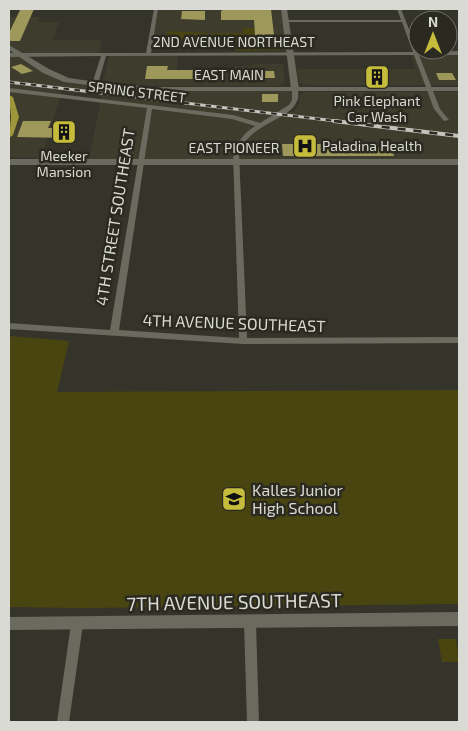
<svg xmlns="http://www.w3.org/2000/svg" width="468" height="731" font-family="'Exo 2',sans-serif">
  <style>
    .built { fill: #3d3c2d }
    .green { fill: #494511 }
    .building { fill: #9e995b }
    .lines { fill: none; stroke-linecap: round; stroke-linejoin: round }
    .minor { fill: #6a6a5f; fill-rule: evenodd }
    .tertiary { fill: #6a6a5f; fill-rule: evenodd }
    .secondary { fill: #6a6a5f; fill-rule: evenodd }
    .primary { fill: #9e963a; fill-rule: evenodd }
    .rail-far1-casing { stroke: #c4c4bd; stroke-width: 3 }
    .rail-casing { stroke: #c4c4bd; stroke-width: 4 }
    .rail-far1 { stroke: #2b2a21; stroke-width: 2; stroke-dasharray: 5.5; stroke-linecap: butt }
    .rail { stroke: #2b2a21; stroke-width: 2.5; stroke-dasharray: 8; stroke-linecap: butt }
    .labels { text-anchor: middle; stroke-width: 5; stroke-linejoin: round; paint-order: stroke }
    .far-street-label { font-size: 14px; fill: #dadad4; stroke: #2b2a21 }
    .far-poi-label { font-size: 14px; fill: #dadad4; stroke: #2b2a21 }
    .street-label { font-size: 16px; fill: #dadad4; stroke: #2b2a21 }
    .poi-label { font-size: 16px; fill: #dadad4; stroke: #2b2a21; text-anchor: start }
    .near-street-label { font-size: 19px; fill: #dadad4; stroke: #2b2a21 }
  </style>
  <rect width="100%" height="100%" fill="#35342b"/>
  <path class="built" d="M156,9H284L290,51H237L236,42H150Z
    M9,17H40L38,22H59L53,40H102L99,54H21L62,78L139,88L295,89V94L286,111L294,112L299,103L300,94L304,92H459V162H88L102,96L62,91L41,158L11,157L9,156V55L18,54L9,47Z
    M411,55H459V85H305L299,83L297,69H416Z
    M109,56H178L177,70H235V66H252V64H283L285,82L278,86H147L103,81Z"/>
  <path class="green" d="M243,28H254L256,46H273L272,36H274V39L279,40L280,50L236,51V42H206L209,41L211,33H243Z
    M167,31L208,33V40L166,42Z
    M9,336L69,341L57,392L458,390L459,604L81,608L9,607Z
    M438,639H456L459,662H442Z"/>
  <path class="building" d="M34,9L20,41H9V33L20,10Z
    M271,9L274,35H255L254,20H221V11L223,10Z
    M182,11H205V20L181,19Z
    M21,64L33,71L22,74L11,67Z
    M147,66H168L167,70H208L207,79H145Z
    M257,71H274L275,78H257Z
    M436,73H452L456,80H439Z
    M262,94H278V102H262Z
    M23,121H51L48,128H72L71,131L73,134L69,138L17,137Z
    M282,144H352V148H392L394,156H283Z"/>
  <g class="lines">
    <path class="minor" d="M154,9H158L151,53L413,52L402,22H286L284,21L286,20H401L397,9H401L418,52L459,51V55H419L440,109L449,120L444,121L434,109L414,55L106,56L98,84L95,86L92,84L101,56L9,57V53H146Z
      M295,87L298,89C298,93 299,98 297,101C289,121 251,122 239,153L247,338L459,337V343L243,344L9,329V323L110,330L147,108L9,92V88L233,115L260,123L289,105L292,100V89ZM152,109L232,119L255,126C244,133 238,141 233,153L239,338L119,330Z
      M250,618L254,619L256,623L259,722H247L244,623L246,619Z
      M77,619L81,620L83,624L69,722H57L71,624L73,620Z"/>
    <path class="tertiary" d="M281,9H287L299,89L295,91L291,89Z
      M459,612V626L9,630V617Z"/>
    <path class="secondary" d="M9,45L49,69L69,78L104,83L155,87H459V91H155L104,87L64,82L43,73L9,50Z
      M9,159H459V165H9Z"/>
    <path class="primary" d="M9,95L13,97L19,117L13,135L9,138L11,117Z"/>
    <defs>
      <path id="rail-far1" d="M9,82L344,122"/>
      <path id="rail" d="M334,121L459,136"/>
    </defs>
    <use href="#rail-far1" class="rail-far1-casing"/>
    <use href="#rail" class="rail-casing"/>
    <use href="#rail-far1" class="rail-far1"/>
    <use href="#rail" class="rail"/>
  </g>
  <defs>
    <symbol id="building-square" viewBox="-11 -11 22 22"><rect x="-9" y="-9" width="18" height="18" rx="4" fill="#c6bc3c" stroke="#2b2a21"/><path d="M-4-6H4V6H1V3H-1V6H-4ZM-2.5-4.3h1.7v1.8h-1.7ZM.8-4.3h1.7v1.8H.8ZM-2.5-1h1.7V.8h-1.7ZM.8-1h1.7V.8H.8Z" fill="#111"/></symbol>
    <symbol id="hospital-square" viewBox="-11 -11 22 22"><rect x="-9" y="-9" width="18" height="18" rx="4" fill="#c6bc3c" stroke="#2b2a21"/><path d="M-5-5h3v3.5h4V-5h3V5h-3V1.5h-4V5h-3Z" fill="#111"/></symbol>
    <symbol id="school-square" viewBox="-11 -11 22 22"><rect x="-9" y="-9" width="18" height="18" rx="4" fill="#c6bc3c" stroke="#2b2a21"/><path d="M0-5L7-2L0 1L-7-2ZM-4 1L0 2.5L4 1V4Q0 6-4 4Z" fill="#111"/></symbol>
  </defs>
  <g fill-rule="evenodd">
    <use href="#building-square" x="363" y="63" width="28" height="28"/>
    <use href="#building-square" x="50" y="118" width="28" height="28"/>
    <use href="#hospital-square" x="291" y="132" width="28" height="28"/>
    <use href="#school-square" x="220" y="485" width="28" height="28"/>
  </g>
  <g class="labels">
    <g class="far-street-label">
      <text x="234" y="47">2ND AVENUE NORTHEAST</text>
      <text x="229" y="80">EAST MAIN</text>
      <text transform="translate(137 92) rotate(7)" y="5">SPRING STREET</text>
      <text x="234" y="153">EAST PIONEER</text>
    </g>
    <g class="far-poi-label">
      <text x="377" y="106">Pink Elephant<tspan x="377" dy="16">Car Wash</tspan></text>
      <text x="322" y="151" text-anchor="start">Paladina Health</text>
      <text x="64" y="161">Meeker<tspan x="64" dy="16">Mansion</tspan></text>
    </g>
    <g class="street-label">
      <text transform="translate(115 217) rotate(-81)" y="6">4TH STREET SOUTHEAST</text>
      <text transform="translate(234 323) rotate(2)" y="6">4TH AVENUE SOUTHEAST</text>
    </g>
    <g class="poi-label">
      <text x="252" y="496">Kalles Junior<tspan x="252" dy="18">High School</tspan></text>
    </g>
    <g class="near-street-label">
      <text transform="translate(234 602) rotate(-1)" y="7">7TH AVENUE SOUTHEAST</text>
    </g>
  </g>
  <rect width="468" height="731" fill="none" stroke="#dadad4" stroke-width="20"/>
  <g transform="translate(433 35)"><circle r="24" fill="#2b2a21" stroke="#717069"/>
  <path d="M0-4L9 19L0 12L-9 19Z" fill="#c6bc3c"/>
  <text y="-8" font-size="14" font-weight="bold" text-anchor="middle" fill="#dadad4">N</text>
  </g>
</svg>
